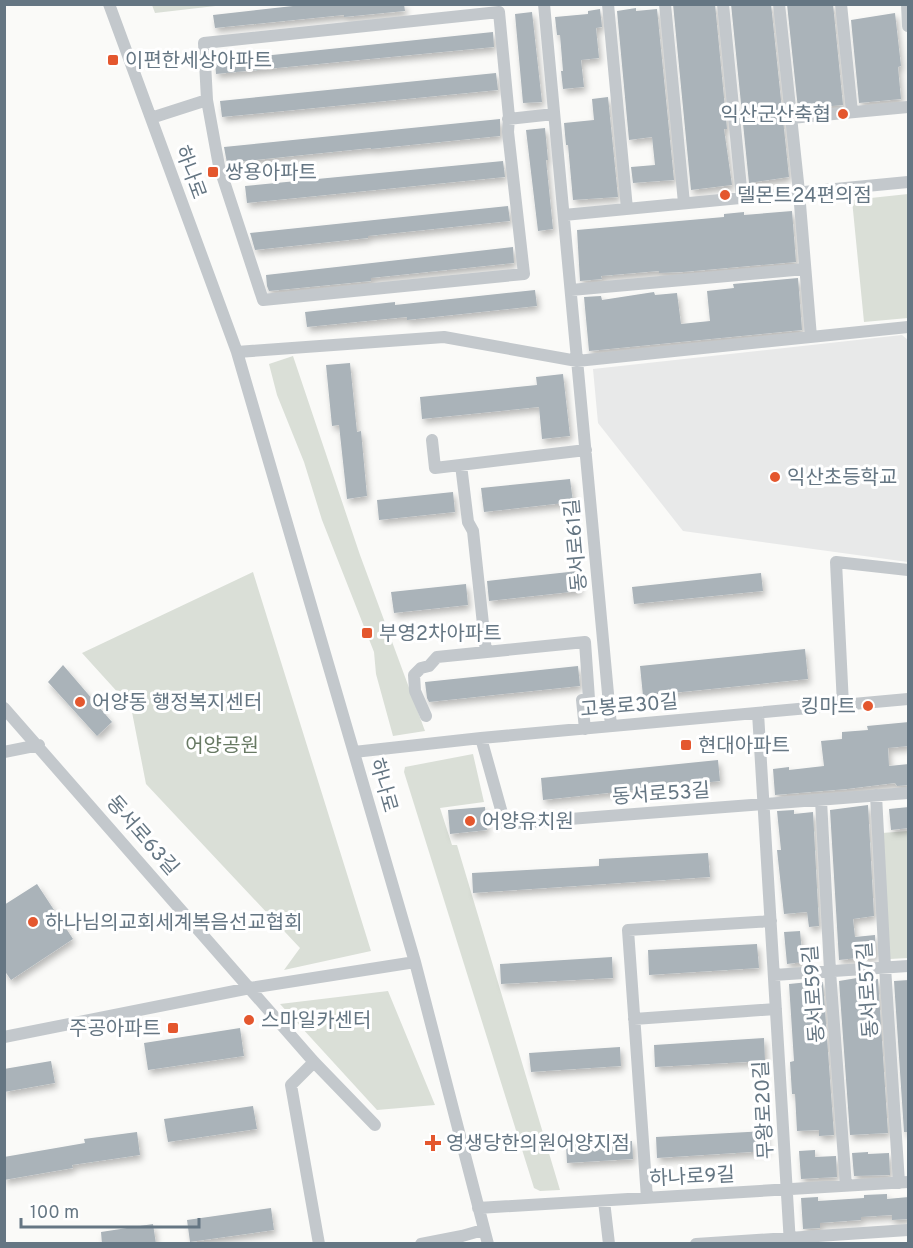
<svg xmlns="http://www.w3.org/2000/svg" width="913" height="1248" font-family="Overpass,'Noto Sans KR',sans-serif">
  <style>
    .built { fill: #e8e9e9 }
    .green { fill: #dadfd7 }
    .building { fill: #aab3b9; filter: url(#shadow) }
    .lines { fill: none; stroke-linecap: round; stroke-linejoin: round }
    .minor { stroke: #c3c8cc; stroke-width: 12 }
    .poi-dot { fill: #e4572e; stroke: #fff; stroke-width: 2 }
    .labels { text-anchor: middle; stroke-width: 6; stroke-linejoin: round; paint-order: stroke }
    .poi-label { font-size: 20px; fill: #657683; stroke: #fff; text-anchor: start }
    .street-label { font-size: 20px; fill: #657683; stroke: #fff }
    .park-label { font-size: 20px; fill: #687a64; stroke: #fff }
  </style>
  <defs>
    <filter id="shadow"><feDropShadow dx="2.5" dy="4.5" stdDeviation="3" flood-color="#0004"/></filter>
  </defs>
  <rect width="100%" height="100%" fill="#fafaf8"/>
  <path class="built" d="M902,335L908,340V562L683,531L598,423L593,369Z"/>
  <path class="green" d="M152,5V4L224,5L155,13Z
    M908,194V318L864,322L852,200Z
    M293,356L360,555L425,731L393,736L376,674L374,652L322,520L304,462L277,395L269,364Z
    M253,572L371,951L284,970L300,948L146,784L131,707L82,653Z
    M473,754L484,802L440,808L452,845H457L560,1190L540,1191L534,1188L404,772L405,767Z
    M908,831V958L890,959L882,833Z
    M388,991L435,1105L377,1110L280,1004Z"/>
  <path class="building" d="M311,4H404L405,11L344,17V15L215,28L213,15Z
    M673,4H715L727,129H724L732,185L691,190Z
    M731,4H771L789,177L749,183Z
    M787,4H833L843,105L798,109Z
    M636,8V11L657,9L674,180L633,183L631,167L655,165L652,137L629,140L617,11Z
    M600,9L602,27L596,28L599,58L581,60L584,87L563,89L561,71H563L560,35H557L555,17L588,14V11Z
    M532,12L542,102L523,103L515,14Z
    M895,13L901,66L898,67L901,99L859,103L851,20Z
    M493,32L494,47L216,74L215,61Z
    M496,73L498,90L222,117L220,101Z
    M608,97L618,197L573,200L568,145H566L564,123L594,120L592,99Z
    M500,119V136L371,149V148L227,163L224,147Z
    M545,128L548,160H546L553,229L538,231L526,130Z
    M503,161L505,177L247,203L245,186Z
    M508,206L510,221L368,236V238L255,250L251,236L250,233Z
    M792,211L796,262L683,272L659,273V271L601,276L602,279L580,281L577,230L724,217V214L744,212V215Z
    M513,247L514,263L371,278V281L269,291L267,286L266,275Z
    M798,278L802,330L589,351L584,297L601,296L602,300L654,292L655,295L677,293L681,324L710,321L707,291L734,288L733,284Z
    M535,290L537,306L407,320V317L307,327L305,312L395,302V305Z
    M350,363L357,432L361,431L367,496L347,499L339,425L332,426L326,365Z
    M563,374L570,436L542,439L539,407L422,419L420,397L537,385L536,377Z
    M570,479L573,502L484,512L481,488Z
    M453,492L455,512L379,520L377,500Z
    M578,571L580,591L489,601L487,581Z
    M761,573L763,591L634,604L632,587Z
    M466,584L468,605L394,613L391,592Z
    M805,649L808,679L643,696L640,666Z
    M63,665L112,722L97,736L48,682Z
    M578,666L580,686L429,702L427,698L425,682Z
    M909,722V746L888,748L889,766L909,764V785L897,786L895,783L847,789L775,795L773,769L789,767V770L824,766L821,741L842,739V732L868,730L867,726Z
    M718,760L720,781L543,800L541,778Z
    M868,805L874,916L853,919L855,937L875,935L876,956L839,960L830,810Z
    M485,807L487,830L450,834L448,810Z
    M909,807V828L891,830L889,809Z
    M794,810V814L813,812L819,926L809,927L807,912L784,914L777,850H781L777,811Z
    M708,853L710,877L473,893L472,873L599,866V859Z
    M37,884L73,939L11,980L4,970V905Z
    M800,931L803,962L787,964L784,932Z
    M757,944L759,968L649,975L648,950Z
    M612,957L613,978L501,984L500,964Z
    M857,978V981L878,979L888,1133L850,1135L839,981Z
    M909,980V1132H904L894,981Z
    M809,982H823L834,1135L819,1136V1130L797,1131L795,1094H792L790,1062L794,1061L789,984Z
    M240,1028L244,1056L148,1070L144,1043Z
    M764,1038L765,1061L655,1067L654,1045Z
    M620,1047L621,1066L531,1072L529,1053Z
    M51,1061L55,1083L4,1092V1069Z
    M253,1106L257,1129L168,1142L164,1119Z
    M766,1131L767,1151L657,1158L656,1137Z
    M137,1132L140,1155L72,1165L73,1168L4,1180V1157L85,1143L84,1139Z
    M632,1141L633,1159L567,1163L566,1145Z
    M815,1150V1157L836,1156L837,1177L801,1179L799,1151Z
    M868,1152V1154L889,1153L890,1175L854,1176L852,1153Z
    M887,1194V1199L909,1197V1219L892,1220V1215L861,1217V1220L820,1223V1228L803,1229L801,1198L818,1197V1201L864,1198V1195Z
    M271,1208L274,1230L190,1242L187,1220Z
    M153,1224L156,1244H102L101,1232Z"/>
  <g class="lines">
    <path class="minor" d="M109,4L237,352L415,962L488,1244
      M544,4L611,726
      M608,4L627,209
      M665,4L684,203
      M723,4L742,198
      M779,4L799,192L811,337
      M841,4L852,112
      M907,4L908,26
      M499,12L509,117L508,132L524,274L263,300L219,166L207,100L204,43Z
      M151,118L207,100
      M791,118L908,107
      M508,119L554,114
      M564,215L908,182
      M571,290L805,269
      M237,352L444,337L577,361L908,327
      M432,440L435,468L586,450
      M461,465L468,522L473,531L486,652
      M843,705L836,562L908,570
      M4,708L314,1062L375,1125
      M758,713L790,1244
      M426,716L415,691L414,675L421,668L429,666L437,657L585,642L589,699L582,700L585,729
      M481,738L505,824L908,793
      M4,752L39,745
      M354,752L481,738L908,699
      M876,795L885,967L899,1183
      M821,800L830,971L846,1186
      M774,975L908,966
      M634,1019L776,1009
      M4,1037L250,988L415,962
      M314,1062L291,1085L319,1244
      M647,1198L628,930L771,921
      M604,1201L609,1244
      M478,1208L908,1182
      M421,1244L462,1236L483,1230
      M696,1244L908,1230"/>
  </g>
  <g class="poi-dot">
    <rect x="107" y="54" width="12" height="12" rx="3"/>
    <circle cx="843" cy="114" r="6"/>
    <rect x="207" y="166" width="12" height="12" rx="3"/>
    <circle cx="725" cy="195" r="6"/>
    <circle cx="775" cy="477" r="6"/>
    <rect x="361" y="627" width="12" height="12" rx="3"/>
    <circle cx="80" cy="702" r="6"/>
    <circle cx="868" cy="706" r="6"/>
    <rect x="680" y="739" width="12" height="12" rx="3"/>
    <circle cx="470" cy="821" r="6"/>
    <circle cx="33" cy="922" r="6"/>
    <circle cx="249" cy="1020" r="6"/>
    <rect x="167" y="1022" width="12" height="12" rx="3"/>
    <path d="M430 1134h6v6h6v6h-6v6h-6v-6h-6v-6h6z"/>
  </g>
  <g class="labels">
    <g class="poi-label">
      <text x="125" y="67">이편한세상아파트</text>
      <text x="831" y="121" text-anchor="end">익산군산축협</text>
      <text x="225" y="179">쌍용아파트</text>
      <text x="737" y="202">델몬트24편의점</text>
      <text x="787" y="484">익산초등학교</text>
      <text x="379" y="640">부영2차아파트</text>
      <text x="92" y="709">어양동 행정복지센터</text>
      <text x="856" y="713" text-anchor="end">킹마트</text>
      <text x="698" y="752">현대아파트</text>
      <text x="482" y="828">어양유치원</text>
      <text x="45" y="929">하나님의교회세계복음선교협회</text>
      <text x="261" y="1027">스마일카센터</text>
      <text x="161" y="1035" text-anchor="end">주공아파트</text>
      <text x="446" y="1150">영생당한의원어양지점</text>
    </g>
    <g class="street-label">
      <text transform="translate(191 172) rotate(70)" y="7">하나로</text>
      <text transform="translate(575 545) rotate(-95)" y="7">동서로61길</text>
      <text transform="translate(629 705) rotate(-5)" y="7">고봉로30길</text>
      <text transform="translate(384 785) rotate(74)" y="7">하나로</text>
      <text transform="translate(661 793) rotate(-4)" y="7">동서로53길</text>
      <text transform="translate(143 835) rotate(49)" y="7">동서로63길</text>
      <text transform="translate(867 990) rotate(-94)" y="7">동서로57길</text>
      <text transform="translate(813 994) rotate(-94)" y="7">동서로59길</text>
      <text transform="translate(763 1110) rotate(-93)" y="7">무왕로20길</text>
      <text transform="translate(692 1176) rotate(-3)" y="7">하나로9길</text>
    </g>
    <g class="park-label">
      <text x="222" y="752">어양공원</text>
    </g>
  </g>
  <rect width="913" height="1248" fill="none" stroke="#657683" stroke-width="12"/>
  <path d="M21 1218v9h178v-9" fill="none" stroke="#657683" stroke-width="3"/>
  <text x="30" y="1218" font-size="18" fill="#657683" stroke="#ffffff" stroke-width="4.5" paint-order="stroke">100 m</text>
</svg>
